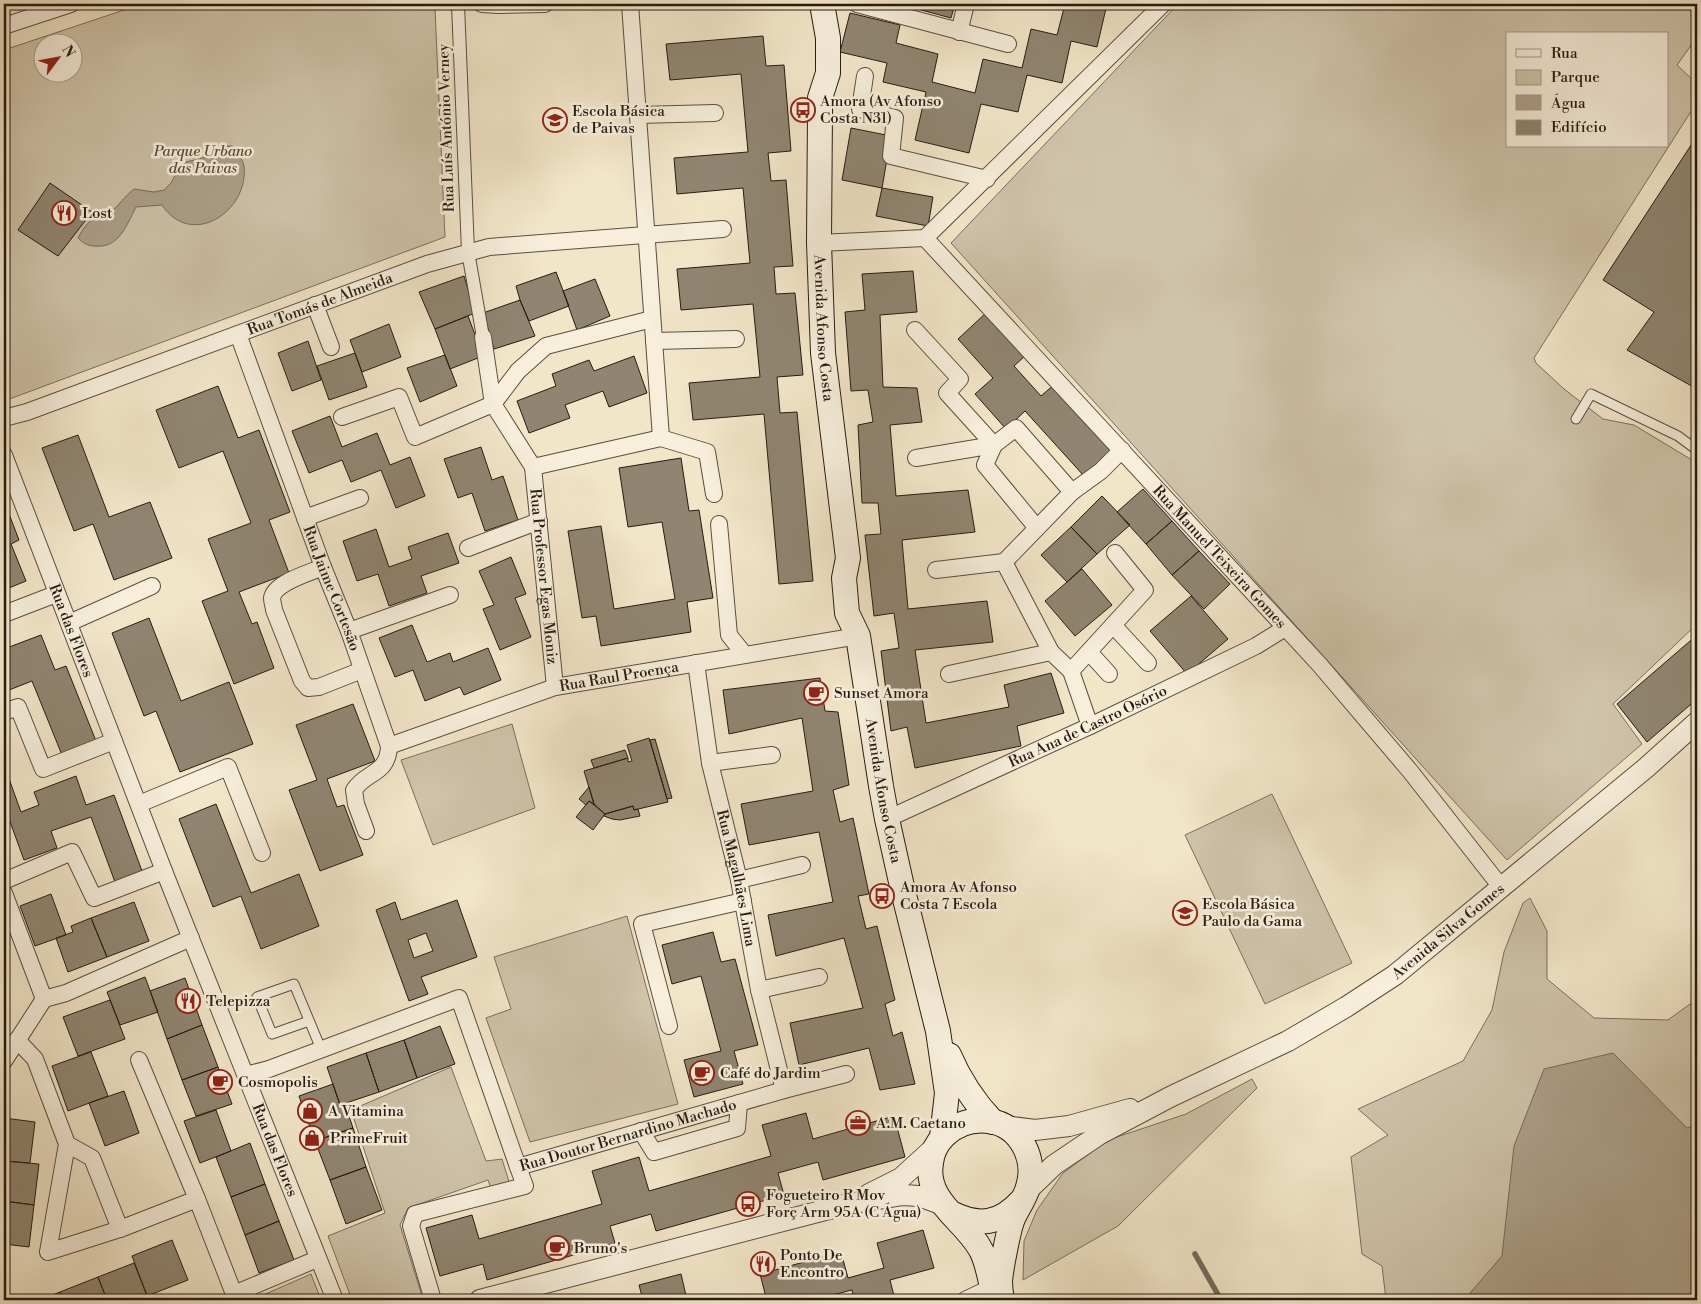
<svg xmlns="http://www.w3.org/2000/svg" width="1701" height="1304" font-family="'Libre Bodoni',serif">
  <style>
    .green { fill: #cfc3aa; stroke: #7a6f5e; fill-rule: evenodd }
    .water { fill: #ada18b; stroke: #776b5b }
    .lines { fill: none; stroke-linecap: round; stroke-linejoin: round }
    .stream { stroke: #776b5b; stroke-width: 5.5 }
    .building { fill: #908571; stroke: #261b12; fill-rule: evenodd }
    .service-casing { stroke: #594e40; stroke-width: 11 }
    .pedestrian-casing { stroke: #594e40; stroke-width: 14 }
    .minor-casing { stroke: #594e40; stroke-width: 18 }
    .tertiary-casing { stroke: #594e40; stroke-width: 22 }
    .secondary-casing { stroke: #261b12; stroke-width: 26 }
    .service { stroke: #f7efdc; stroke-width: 9 }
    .pedestrian { stroke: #f7efdc; stroke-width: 12 }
    .minor { stroke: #f7efdc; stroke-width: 16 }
    .tertiary { stroke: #f7efdc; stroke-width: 20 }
    .secondary { stroke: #f7efdc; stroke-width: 24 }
    .labels { text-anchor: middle; stroke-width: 5; stroke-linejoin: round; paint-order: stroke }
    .poi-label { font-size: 15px; fill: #261b12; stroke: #f7efdc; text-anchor: start }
    .street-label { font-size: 15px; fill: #261b12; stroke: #f7efdc }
    .park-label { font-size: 15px; font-style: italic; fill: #594d40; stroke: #f7efdc }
  </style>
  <rect width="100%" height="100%" fill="#f2e6c9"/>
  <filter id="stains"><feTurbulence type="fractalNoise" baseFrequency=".004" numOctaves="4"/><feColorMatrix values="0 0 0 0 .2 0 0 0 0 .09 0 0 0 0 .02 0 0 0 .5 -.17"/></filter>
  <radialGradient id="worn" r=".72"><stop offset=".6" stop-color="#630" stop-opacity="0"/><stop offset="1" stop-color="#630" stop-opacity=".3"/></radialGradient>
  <path class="green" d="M142,4H429L435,9L445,237L4,401V50ZM42,42H72V72H42Z
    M1178,4H1697V37L1677,65L1697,84V102L1534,358L1536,363L1564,389L1603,419L1634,425L1697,463V624L1613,704L1642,744L1507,860L951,243ZM1507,34H1667V146H1507Z
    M512,724L535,808L433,845L401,760Z
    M1272,794L1352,963L1265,1004L1185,835Z
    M1530,898L1547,931V979L1594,1018L1668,1020L1697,999V1300H1386L1382,1266L1362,1254L1351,1157L1388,1135L1358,1109L1463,1061L1492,1010L1504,952L1523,903Z
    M627,916L678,1104L530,1142L486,1018L511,1009L494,957Z
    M451,1067L486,1161L502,1159L510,1185L492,1191L488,1180L408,1208L400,1225L422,1296L411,1300H352L328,1236L385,1213L351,1110Z
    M1252,1079L1257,1088L1118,1226L1023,1280L1024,1241L1037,1210L1063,1173L1108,1140L1186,1114Z
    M311,1274L321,1300H252Z"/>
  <path class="water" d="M225,146H232C235,151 243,159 244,166C249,212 191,249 162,205L136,207C127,224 119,249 95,246C88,246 83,243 78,238C83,229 87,222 96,217C101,214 106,216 111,212C119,205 125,196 134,189L154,192L164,190L171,183L179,169L186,162L211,156Z
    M1613,1053L1687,1128L1697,1125V1300H1464L1502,1256L1514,1146L1544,1069Z"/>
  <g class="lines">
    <path class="stream" d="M1195,1254L1221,1300"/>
  </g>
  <path class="building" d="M899,4H955L951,18Z
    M1065,4H1107L1097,47L1071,41L1062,83L1027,75L1018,112L981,104L969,153L915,140L926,92L883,82L887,63L840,52L850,13L900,25L896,43L938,54L932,82L975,93L983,59L1022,68L1031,29L1057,35Z
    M763,36L766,66L784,65L791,151L768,153L771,181L786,180L793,266L774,267L776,294L795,293L803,375L777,377L780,413L797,412L813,581L779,584L764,414L693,420L689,383L760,377L753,304L681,310L677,269L750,263L743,188L677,194L674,158L748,152L741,74L670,80L666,44Z
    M851,128L891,136L882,188L842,180Z
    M1697,136V389L1627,350L1654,312L1603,280Z
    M50,183L92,212L58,256L18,230Z
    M882,188L933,197L928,226L876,216Z
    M913,271L917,312L880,315L883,387L917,388L922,422L890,425L896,496L968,490L975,532L902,540L908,609L987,601L993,642L915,650L926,723L1009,707L1004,685L1051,673L1064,713L1017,726L1021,746L915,768L907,727L891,731L881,651L899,648L894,613L874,616L865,535L881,534L878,503H862L858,425L873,422L868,390L851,391L845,312L865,310L862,274Z
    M556,272L569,306L529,321L520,300L516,286Z
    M464,276L475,313L435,329L419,292Z
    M595,279L610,316L577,330L563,291Z
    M520,300L535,336L494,349L483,313Z
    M987,312L1026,355L1014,366L1041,396L1056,383L1114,448L1084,476L1025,411L1006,429L975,394L993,378L958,339Z
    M468,316L483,356L450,369L435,329Z
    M389,324L401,357L362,372L350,340Z
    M308,341L321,380L292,391L278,353Z
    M355,353L367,387L329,400L317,366Z
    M445,355L457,386L420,402L407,368Z
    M634,356L647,393L609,407L603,391L565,405L570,418L529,433L517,401L556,386L552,374L589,360L594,371Z
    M218,386L238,438L259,430L290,512L269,520L289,573L239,592L252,624L257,622L274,668L234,684L202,601L228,591L208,539L251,523L223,451L179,468L156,410Z
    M330,416L342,447L377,433L390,465L410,457L425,496L396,508L381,470L351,482L342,460L309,473L292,431Z
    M78,435L109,517L150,502L172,558L114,580L93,524L74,531L42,448Z
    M481,447L492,480L503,476L518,520L485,531L472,493L458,498L444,459Z
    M681,458L689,511L699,510L713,598L687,602L691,632L601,646L596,616L582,618L568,531L601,526L614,609L675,599L662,522L628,527L619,468Z
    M1143,489L1172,521L1146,544L1117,512Z
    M1102,496L1130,525L1097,554L1071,527Z
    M4,501L19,540L11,544L26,581L4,590Z
    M1172,521L1199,551L1172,575L1146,544Z
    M1071,527L1097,554L1067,582L1041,555Z
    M376,529L389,567L412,559L408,547L448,533L459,563L421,576L427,593L389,606L378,574L357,581L343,541Z
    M1199,551L1230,584L1204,609L1172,575Z
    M511,557L526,594L515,598L531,637L500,650L483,609L494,605L479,571Z
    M1082,569L1112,605L1075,636L1045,601Z
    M1191,596L1228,639L1187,674L1150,631Z
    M149,618L181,701L229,682L253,744L180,772L156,711L144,716L112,633Z
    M412,625L427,662L450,653L453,662L488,648L501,680L464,695L460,687L425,701L413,670L395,677L379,638Z
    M41,635L55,670L66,666L96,741L62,755L32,681L4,692V649Z
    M1697,635V699L1647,742L1617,704Z
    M820,678L825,711L838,712L849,785L833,790L840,822L853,818L869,894L858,896L866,929L877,926L895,1000L885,1004L893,1036L902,1032L915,1084L880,1090L869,1048L799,1065L790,1023L863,1008L844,938L776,956L768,915L833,902L819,832L749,845L741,804L813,791L802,718L729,734L723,690Z
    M353,704L375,761L327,779L337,807L344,805L363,855L320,871L289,790L317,780L296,725Z
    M649,738L668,802L634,810L633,806L605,814L594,804L584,771L628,758V762L632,761L627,745Z
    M655,739L672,798L667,799L650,740Z
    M625,750L628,758L594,768L591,760Z
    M4,765L21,812L39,805L34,792L76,776L86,805L114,795L142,871L115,882L91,817L51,831L57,848L24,860L9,819L4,821Z
    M589,787L594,804L589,801L586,805L579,799Z
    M589,801L605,814L593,830L576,817Z
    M216,804L251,893L299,874L319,926L261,949L241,896L213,907L179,819Z
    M633,806L634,810L638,809L640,816L620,820L612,819L604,816L605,814Z
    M51,894L66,935L35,946L20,906Z
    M457,900L477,957L421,977L428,994L409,1001L376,910L395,902L401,920ZM426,933L433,951L414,958L408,940Z
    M134,902L149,941L107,957L91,918Z
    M91,918L107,957L68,972L56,938L73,932L71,926Z
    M713,932L721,962L735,959L758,1045L734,1051L743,1084L694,1097L684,1060L721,1051L701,976L672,984L662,945Z
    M145,977L158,1012L120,1025L107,992Z
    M185,978L202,1025L167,1039L150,991Z
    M110,1000L125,1039L78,1056L63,1017Z
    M202,1025L218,1067L182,1080L167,1039Z
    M440,1026L455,1064L417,1078L404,1040Z
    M404,1040L417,1078L379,1092L366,1053Z
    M91,1052L108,1096L68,1111L52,1066Z
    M366,1053L379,1092L340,1105L327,1067Z
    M218,1067L232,1104L196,1116L182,1080Z
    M333,1084L340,1105L345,1104L353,1128L315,1141L299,1096Z
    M124,1091L139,1133L105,1146L89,1103Z
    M216,1110L231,1151L200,1163L184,1121Z
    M806,1113L813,1139L894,1116L905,1157L823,1180L818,1162L778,1173L784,1195L656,1231L651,1214L610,1226L615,1243L487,1280L483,1264L440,1276L426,1228L472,1215L479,1239L602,1204L592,1171L639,1157L649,1191L771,1156L762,1125Z
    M4,1118L35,1122L30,1163L4,1161Z
    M353,1128L366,1167L330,1180L315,1141Z
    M250,1143L265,1184L231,1197L216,1157Z
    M4,1161L39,1164L34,1205L4,1201Z
    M366,1167L382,1210L346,1224L330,1180Z
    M265,1184L279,1221L245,1235L231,1197Z
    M4,1201L34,1205L29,1247L4,1244Z
    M279,1221L294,1260L259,1273L245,1235Z
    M923,1230L934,1268L890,1280L895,1300H854L852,1290L813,1300H753L766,1297L760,1274L841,1252L848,1278L884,1268L877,1243Z
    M172,1240L188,1280L147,1296L132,1256Z
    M134,1263L149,1300H107L98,1277Z
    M681,1274L687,1300H643L639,1285Z
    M98,1277L107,1300H63L60,1292Z
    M60,1292L63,1300H39Z"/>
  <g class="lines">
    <defs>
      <path id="service" d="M1576,419L1591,394L1678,436L1697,450
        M309,1021L272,1034L257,997L294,984L321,1049"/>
      <path id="pedestrian" d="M458,4L468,252L483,337"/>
      <g id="minor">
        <path d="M482,4L498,5L545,4"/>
        <path d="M630,4L661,438L707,452L714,494"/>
        <path d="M857,4L1008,44"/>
        <path d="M4,26L71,4"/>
        <path d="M959,32L966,4"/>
        <path d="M865,76L860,109L895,118L891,156L987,179"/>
        <path d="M638,115L715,113"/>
        <path id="s1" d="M925,238L1319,664L1410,771L1501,887"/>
        <path d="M819,243L925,238L1163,4"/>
        <path d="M315,305L331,347"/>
        <path d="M915,330L960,379L947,393L994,445L1016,428L1072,492L1004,562L1051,652L1071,671L1090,726"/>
        <path id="s2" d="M238,334L323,567L349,631L389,746C388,775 366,771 354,790L356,804L366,831"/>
        <path d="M483,337L493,404"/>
        <path d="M654,341L736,339"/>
        <path d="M493,404L518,371L546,346L652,319"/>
        <path d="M342,417L399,397L415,437L493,404L533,467L661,438"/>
        <path id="s3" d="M4,418L27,412L427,264L489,247L723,229"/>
        <path id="s4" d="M4,455L164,871L335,1300"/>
        <path d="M916,458L994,445L985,465L1037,528"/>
        <path id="s5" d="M533,467L555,687"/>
        <path d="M1072,492L1101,471L1122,450"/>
        <path d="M305,518L360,498"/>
        <path d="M719,524L729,635L745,655"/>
        <path d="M468,548L539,521"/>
        <path d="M323,567C310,573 275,582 272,598C272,602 274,607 274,610L302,681L308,688L319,687L362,670"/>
        <path d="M936,570L1004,562"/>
        <path d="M4,614L56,594"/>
        <path d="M69,623L152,586"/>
        <path d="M1113,625L1148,663"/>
        <path d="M349,631L450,595"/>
        <path d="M1089,652L1109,674"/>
        <path id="s6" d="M696,663L710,763L739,880L759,990L784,1090"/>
        <path d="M1071,671L1145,590L1115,553"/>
        <path d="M949,674L1051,652"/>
        <path d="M4,712L18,707L43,769L114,741"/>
        <path id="s7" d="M389,746L555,687L858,636"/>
        <path d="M710,763L772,755"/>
        <path d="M139,804L228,767L262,853"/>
        <path id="s8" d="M887,819L1090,726L1256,646L1285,628"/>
        <path d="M739,880L802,865"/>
        <path d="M4,881L72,852L94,898L164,871"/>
        <path d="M4,893L44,999"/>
        <path d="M759,990L819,977"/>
        <path d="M44,999L66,993L191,938"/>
        <path d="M669,1026L642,924L743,901"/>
        <path d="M17,1040L35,1059L67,1144L48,1252L120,1229L197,1199L234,1294L317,1259"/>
        <path d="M139,1060L197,1199"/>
        <path d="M4,1061L44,999"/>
        <path id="s9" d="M246,1075L269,1069L459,998L518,1167L784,1090L846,1074"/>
        <path d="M641,1131L654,1152L737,1128L739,1103"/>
        <path d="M67,1144L92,1158L120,1229"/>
        <path d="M433,1300L411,1226L415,1214L525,1186L518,1167"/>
        <path d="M965,1300L992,1287"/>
      </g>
      <g id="tertiary">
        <path d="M1005,1126L1035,1130L1069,1126L1130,1109"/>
        <path id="s10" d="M1028,1190L1054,1165L1100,1134L1170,1097L1288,1041L1346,1007L1395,975L1647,767L1697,722"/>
        <path d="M869,1194L901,1178L936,1146"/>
        <path d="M480,1300L848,1204L903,1195L919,1196L943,1205"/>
      </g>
      <g id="secondary">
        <path id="s11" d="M822,4L828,38V73L820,98V110L819,243L823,353L848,558L844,578L847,613L858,636L881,786L887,819L903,891L938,1031L947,1093L942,1137"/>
        <path d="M949,1055C960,1081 974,1102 993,1122"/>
        <path d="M951,1213C979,1227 1000,1224 1021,1201"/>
        <path d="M995,1300C991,1285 989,1267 982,1252C967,1221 924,1202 931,1163C932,1153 936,1144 944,1136C956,1124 972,1119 989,1121C1020,1125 1037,1159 1028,1187C1025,1199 1016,1210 1012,1221C1008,1233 1001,1269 1000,1281C1000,1287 1001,1294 1002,1300"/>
      </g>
    </defs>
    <use href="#service" class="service-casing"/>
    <use href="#pedestrian" class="pedestrian-casing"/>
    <use href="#minor" class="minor-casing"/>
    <use href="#tertiary" class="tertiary-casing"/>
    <use href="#secondary" class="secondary-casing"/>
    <use href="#service" class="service"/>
    <use href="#pedestrian" class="pedestrian"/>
    <use href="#minor" class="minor"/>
    <use href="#tertiary" class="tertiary"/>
    <use href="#secondary" class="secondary"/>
  </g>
  <defs>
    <symbol id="bus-ring" viewBox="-11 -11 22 22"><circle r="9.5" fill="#f7efdc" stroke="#8f2418" stroke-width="1.5"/><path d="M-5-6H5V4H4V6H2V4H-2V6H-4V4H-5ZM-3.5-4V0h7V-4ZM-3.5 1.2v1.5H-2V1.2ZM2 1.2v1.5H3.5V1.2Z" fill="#8f2418"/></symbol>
    <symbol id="school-ring" viewBox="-11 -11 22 22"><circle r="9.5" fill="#f7efdc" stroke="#8f2418" stroke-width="1.5"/><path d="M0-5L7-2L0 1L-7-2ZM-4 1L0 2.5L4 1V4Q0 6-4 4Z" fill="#8f2418"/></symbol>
    <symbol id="restaurant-ring" viewBox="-11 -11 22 22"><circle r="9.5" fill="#f7efdc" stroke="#8f2418" stroke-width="1.5"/><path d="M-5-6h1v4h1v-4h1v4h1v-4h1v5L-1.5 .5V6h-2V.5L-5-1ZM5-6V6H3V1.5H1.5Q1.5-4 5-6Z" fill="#8f2418"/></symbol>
    <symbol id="cafe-ring" viewBox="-11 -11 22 22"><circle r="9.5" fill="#f7efdc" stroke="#8f2418" stroke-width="1.5"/><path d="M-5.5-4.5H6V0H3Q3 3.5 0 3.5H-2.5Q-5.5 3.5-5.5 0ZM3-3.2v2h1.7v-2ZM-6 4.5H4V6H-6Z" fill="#8f2418"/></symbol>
    <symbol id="shop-ring" viewBox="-11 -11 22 22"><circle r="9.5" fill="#f7efdc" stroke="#8f2418" stroke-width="1.5"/><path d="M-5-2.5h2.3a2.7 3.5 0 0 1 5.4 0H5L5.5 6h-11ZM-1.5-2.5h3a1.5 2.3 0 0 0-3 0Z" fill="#8f2418"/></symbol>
    <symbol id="office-ring" viewBox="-11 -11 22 22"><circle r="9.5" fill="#f7efdc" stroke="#8f2418" stroke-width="1.5"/><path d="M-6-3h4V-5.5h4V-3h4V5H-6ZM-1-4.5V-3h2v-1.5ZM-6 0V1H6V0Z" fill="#8f2418"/></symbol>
  </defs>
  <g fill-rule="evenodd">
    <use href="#bus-ring" x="789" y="96" width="28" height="28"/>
    <use href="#school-ring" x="541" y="106" width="28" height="28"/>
    <use href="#restaurant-ring" x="50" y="199" width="28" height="28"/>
    <use href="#cafe-ring" x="802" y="679" width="28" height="28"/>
    <use href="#bus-ring" x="868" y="882" width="28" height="28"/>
    <use href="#school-ring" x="1171" y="899" width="28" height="28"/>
    <use href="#restaurant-ring" x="174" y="987" width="28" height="28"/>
    <use href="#cafe-ring" x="688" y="1059" width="28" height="28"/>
    <use href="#cafe-ring" x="206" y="1068" width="28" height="28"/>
    <use href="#shop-ring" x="296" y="1097" width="28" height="28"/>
    <use href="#office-ring" x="844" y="1109" width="28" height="28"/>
    <use href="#shop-ring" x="298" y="1124" width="28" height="28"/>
    <use href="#bus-ring" x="734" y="1190" width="28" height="28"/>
    <use href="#cafe-ring" x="543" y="1234" width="28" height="28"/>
    <use href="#restaurant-ring" x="749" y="1250" width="28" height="28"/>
  </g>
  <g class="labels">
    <g class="poi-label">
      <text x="820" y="106">Amora (Av Afonso<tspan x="820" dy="17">Costa N31)</tspan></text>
      <text x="572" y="116">Escola Básica<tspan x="572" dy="17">de Paivas</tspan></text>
      <text x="82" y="218">Lost</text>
      <text x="834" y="698">Sunset Amora</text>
      <text x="900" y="892">Amora Av Afonso<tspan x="900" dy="17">Costa 7 Escola</tspan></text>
      <text x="1202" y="909">Escola Básica<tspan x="1202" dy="17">Paulo da Gama</tspan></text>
      <text x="206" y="1006">Telepizza</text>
      <text x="720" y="1078">Café do Jardim</text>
      <text x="238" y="1087">Cosmopolis</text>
      <text x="328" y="1116">A Vitamina</text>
      <text x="876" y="1128">A.M. Caetano</text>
      <text x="330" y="1143">PrimeFruit</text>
      <text x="766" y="1200">Fogueteiro R Mov<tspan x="766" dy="17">Forç Arm 95A (C Água)</tspan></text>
      <text x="574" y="1253">Bruno's</text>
      <text x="780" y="1260">Ponto De<tspan x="780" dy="17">Encontro</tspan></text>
    </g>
    <g class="street-label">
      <text transform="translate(446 128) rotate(-92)" y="5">Rua Luís António Verney</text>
      <text dy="5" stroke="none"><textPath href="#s3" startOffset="336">Rua Tomás de Almeida</textPath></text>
      <text dy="5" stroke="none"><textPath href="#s11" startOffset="326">Avenida Afonso Costa</textPath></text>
      <text dy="5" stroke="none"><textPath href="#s1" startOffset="434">Rua Manuel Teixeira Gomes</textPath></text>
      <text dy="5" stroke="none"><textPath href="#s5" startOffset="110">Rua Professor Egas Moniz</textPath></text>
      <text dy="5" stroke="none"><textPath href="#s2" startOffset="271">Rua Jaime Cortesão</textPath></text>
      <text dy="5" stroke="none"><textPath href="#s4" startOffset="188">Rua das Flores</textPath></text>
      <text dy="5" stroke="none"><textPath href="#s7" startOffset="241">Rua Raul Proença</textPath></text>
      <text dy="5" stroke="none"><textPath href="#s8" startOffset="221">Rua Ana de Castro Osório</textPath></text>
      <text dy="5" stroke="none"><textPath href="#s11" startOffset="795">Avenida Afonso Costa</textPath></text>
      <text dy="5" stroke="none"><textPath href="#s6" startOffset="219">Rua Magalhães Lima</textPath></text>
      <text dy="5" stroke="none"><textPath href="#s10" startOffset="496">Avenida Silva Gomes</textPath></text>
      <text dy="5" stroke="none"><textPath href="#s9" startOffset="520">Rua Doutor Bernardino Machado</textPath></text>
      <text dy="5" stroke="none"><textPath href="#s4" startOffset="746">Rua das Flores</textPath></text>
    </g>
    <g class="park-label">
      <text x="203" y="156">Parque Urbano<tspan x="203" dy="17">das Paivas</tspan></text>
    </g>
  </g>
  <rect width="1701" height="1304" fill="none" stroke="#f2e6c9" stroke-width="20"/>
  <rect x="5" y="5" width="1691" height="1294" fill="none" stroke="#261b12" stroke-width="2.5"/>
  <rect x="10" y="10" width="1681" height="1284" fill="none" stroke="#261b12"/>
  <rect x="1506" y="32" width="162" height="115" fill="#f7efdc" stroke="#a39a8b"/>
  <rect x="1516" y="49" width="25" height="8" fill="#f7efdc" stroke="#a39a8b"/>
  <text x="1551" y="58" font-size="15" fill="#261b12">Rua</text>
  <rect x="1516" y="70" width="25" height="15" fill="#cfc3aa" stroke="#a39a8b"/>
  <text x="1551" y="82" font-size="15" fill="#261b12">Parque</text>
  <rect x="1516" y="95" width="25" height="15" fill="#ada18b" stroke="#a39a8b"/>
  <text x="1551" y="108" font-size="15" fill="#261b12">Água</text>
  <rect x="1516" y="120" width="25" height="15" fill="#908571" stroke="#a39a8b"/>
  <text x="1551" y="132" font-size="15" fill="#261b12">Edifício</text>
  <g transform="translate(58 58) rotate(58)"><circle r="24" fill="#f7efdc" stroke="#a39a8b"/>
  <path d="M0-4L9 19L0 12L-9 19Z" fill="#8f2418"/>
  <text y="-8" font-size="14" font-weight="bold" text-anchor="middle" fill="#261b12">N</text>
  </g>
  <rect width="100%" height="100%" filter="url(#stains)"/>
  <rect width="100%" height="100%" fill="url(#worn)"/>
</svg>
